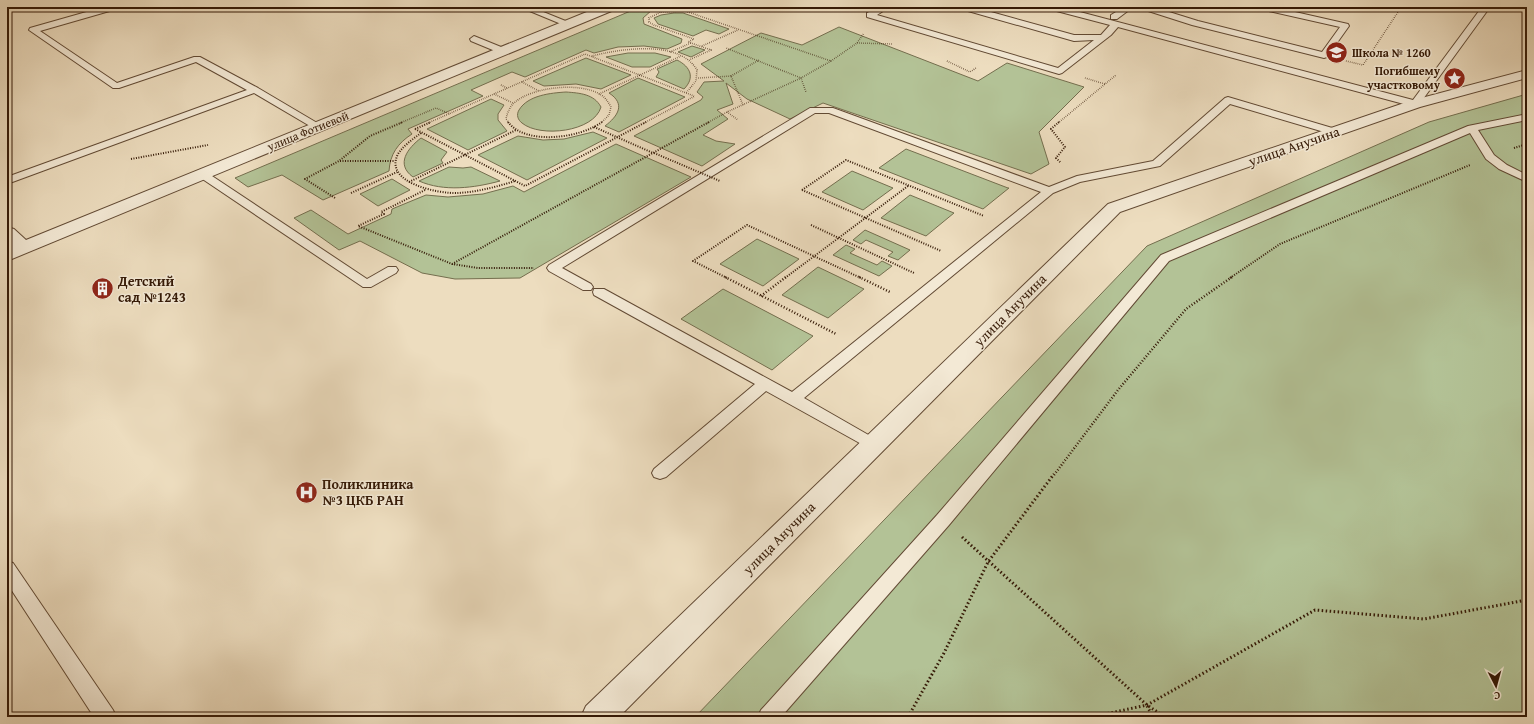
<svg xmlns="http://www.w3.org/2000/svg" width="1534" height="724" font-family="'Gentium Book Plus',serif">
  <style>
    .green { fill: #b3c296; stroke: #746e4e }
    .lines { fill: none; stroke-linecap: round; stroke-linejoin: round }
    .service-casing { stroke: #624a34; stroke-width: 2 }
    .minor-casing { stroke: #624a34; stroke-width: 2 }
    .path-far3 { stroke: #341906; stroke-width: 1.5; stroke-dasharray: 0.5 1.5; stroke-linecap: butt }
    .path-far2 { stroke: #341906; stroke-width: 2; stroke-dasharray: 1 1.5; stroke-linecap: butt }
    .path-far1 { stroke: #341906; stroke-width: 2.5; stroke-dasharray: 1 2; stroke-linecap: butt }
    .path { stroke: #341906; stroke-width: 3; stroke-dasharray: 1.5 2.5; stroke-linecap: butt }
    .service { fill: #f3e9d5; fill-rule: evenodd }
    .minor { fill: #f3e9d5; fill-rule: evenodd }
    .path-bridge { stroke: #341906; stroke-width: 2; stroke-dasharray: 1 1.5; stroke-linecap: butt }
    .labels { text-anchor: middle; stroke-width: 3; stroke-linejoin: round; paint-order: stroke }
    .far-poi-label { font-size: 12px; font-weight: bold; fill: #341906; stroke: #f3e9d5; text-anchor: start }
    .far-street-label { font-size: 12px; fill: #341906; stroke: #f3e9d5 }
    .street-label { font-size: 14px; fill: #341906; stroke: #f3e9d5 }
    .poi-label { font-size: 14px; font-weight: bold; fill: #341906; stroke: #f3e9d5; text-anchor: start }
  </style>
  <rect width="100%" height="100%" fill="#edddbf"/>
  <filter id="stains"><feTurbulence type="fractalNoise" baseFrequency=".005" numOctaves="4"/><feColorMatrix values="0 0 0 0 .2 0 0 0 0 .09 0 0 0 0 .02 0 0 0 .5 -.17"/></filter>
  <radialGradient id="worn" r=".72"><stop offset=".6" stop-color="#630" stop-opacity="0"/><stop offset="1" stop-color="#630" stop-opacity=".3"/></radialGradient>
  <path class="green" d="M640,7L689,8L652,10L643,18L644,24L682,39L681,43L667,49L644,46L618,47L594,53L586,50L525,77L512,72L471,90L483,96L408,129L412,134C398,143 390,154 389,171L323,200L282,175L248,187L235,178Z
    M674,13H683L729,29L719,34L706,30L693,36L658,24L654,18L661,15Z
    M839,27L978,81L1007,63L1084,87L1039,132L1049,164L1031,174L823,103L790,119L747,99L726,83L733,104L717,110L728,119L703,135L716,141L735,144L702,166L634,136L701,100L703,97L697,92L704,82L724,81L701,64L761,33L802,45Z
    M692,46L705,50L691,57L678,52Z
    M628,53H655L671,57L650,67H632L606,57Z
    M586,58L631,75L601,89L576,84L544,86L533,81Z
    M677,60C691,67 695,78 684,89L656,77L659,72L657,69Z
    M638,78L685,97L619,132L605,126C618,116 626,104 609,93Z
    M566,92C580,93 594,94 601,107C594,132 540,138 522,123C518,120 516,115 519,110C528,95 551,93 566,92Z
    M1527,94V717H695L1147,246L1429,122Z
    M491,99L504,105L498,114V120L507,131L468,150L427,129Z
    M593,132L607,138L527,180L478,155L518,136L543,140L564,139Z
    M421,138L447,152L441,160L443,163L413,177C395,164 408,148 421,138Z
    M616,144L691,177L520,278L455,279L422,273L360,241L339,250L294,218L311,210L348,234L391,214L392,209L426,195L448,197L483,194L513,186L524,192Z
    M906,149L1008,188H1009L983,209L879,168Z
    M449,167L463,168L471,167L500,181C474,188 444,192 419,181Z
    M852,171L893,188L863,210L822,192Z
    M392,179L410,190L378,206L360,194Z
    M910,195L954,213L926,236L881,218Z
    M865,230L910,250L898,260L888,256L893,252L866,240L861,244L853,240Z
    M757,239L799,259L763,286L720,264Z
    M846,245L855,249L850,253L877,265L882,261L892,266L879,276L833,255Z
    M818,267L864,289L828,318L782,295Z
    M723,289L813,336L772,370L681,319Z"/>
  <g class="lines">
    <defs>
      <path id="service" d="M104,7L114,8L113,10L40,31L117,83L194,57H200L258,88L324,127L323,129H315L254,93L7,184V177L247,90L196,62L119,88H113L29,30L30,28Z
        M520,7H531L573,24L572,26H566Z
        M879,7H889L877,15L1058,68L1094,40L1074,41L961,9L960,7H973L1074,35H1101L1110,25L1049,9L1048,7H1061L1413,100L1482,7H1490L1418,106L1415,107L1118,27L1111,35L1062,73L1059,74L867,17V13Z
        M1124,7H1133L1117,19H1111V15Z
        M1141,7H1153L1198,21L1322,52L1340,27L1260,9L1259,7H1273L1348,24L1349,26L1327,57L1324,58L1192,25L1142,9Z
        M474,36L506,49L507,51L506,53H500L471,41L470,39Z
        M1228,97L1339,130L1340,132L1339,134H1331L1230,104L1160,166L1080,182L1053,193L804,398L879,441L882,445L879,449L874,451L766,391L666,477L660,479L654,477L652,473L654,469L755,384L594,295L593,292L594,289H604L792,392L1041,192L829,113H815L562,268L591,284L593,287L591,290H583L549,271L547,268L549,265L810,108H833L1049,187L1077,176L1153,161L1225,98Z
        M1527,114V120L1478,130L1494,155L1507,165L1527,175V182L1499,169L1486,159L1470,133L1169,261L949,525L781,717H758L761,710L937,515L1161,255L1468,126Z
        M202,171L206,172L367,279L388,267H396L398,270L396,273L371,287H363L198,176L197,174L198,172Z
        M7,561L13,563L113,710L116,717H94L7,583Z"/>
      <path id="minor" d="M599,7H616L614,10L7,261V248L11,247L7,243V227L14,229L26,240Z
        M1527,70V78L1420,107L1120,212L619,717H581L586,706L1108,204L1410,101Z"/>
    </defs>
    <use href="#service" class="service-casing"/>
    <use href="#minor" class="minor-casing"/>
    <path class="path-far3" d="M768,7H770
      M1393,7L1400,9
      M691,43L688,42L694,39L654,25L649,22V18L661,12L685,11L831,61L801,78L726,48
      M857,43L892,44
      M702,46L738,30
      M670,52L691,43L711,50L689,60
      M592,56C620,49 679,39 697,70L696,81L686,93
      M831,61L857,43L864,33
      M947,61L970,72L976,68
      M1346,61L1363,65L1400,9
      M731,76L759,60
      M698,78L731,76L743,105
      M1085,78L1105,84
      M522,82L539,91
      M501,85L507,88
      M494,94L513,103
      M599,94L681,56
      M727,112L738,120
      M400,123L436,108L450,114
      M428,123L585,54L694,96
      M509,123L506,119C507,114 509,109 512,105C528,87 581,81 601,95C606,98 608,102 611,107L609,115L601,123
      M644,123L695,96
      M707,123L727,112L801,78L806,92
      M1058,123L1116,75"/>
    <path class="path-far2" d="M508,122C526,146 581,138 602,122
      M1059,122L1051,129L1065,147L1056,158L1061,163
      M594,127L653,153
      M415,129L525,186L646,122
      M415,129L431,122
      M421,133C413,139 404,145 398,154C383,183 439,194 458,193C477,192 496,187 515,181
      M1514,148L1527,144
      M131,159L208,145
      M340,161H395
      M409,182L516,130
      M425,190L381,212L384,214L358,226L452,264L478,268H534
      M802,190L846,160L984,216
      M802,190L941,251
      M351,193L397,172
      M335,198L305,179L339,161L370,136L403,122
      M811,225L914,273
      M452,264L709,122
      M727,278L693,261L747,225L861,278
      M785,278L908,186
      M1230,278L1280,244L1470,165"/>
    <path class="path-far1" d="M725,277L836,334
      M859,277L890,292
      M761,296L786,277
      M1054,475L1118,390L1186,309L1232,277"/>
    <path class="path" d="M962,537L1147,705L1165,717
      M1147,706L1153,717
      M908,717L944,653L988,562L1054,474
      M1092,717L1147,705L1315,610L1424,619L1527,600"/>
    <use href="#service" class="service"/>
    <use href="#minor" class="minor"/>
    <path class="path-bridge" d="M654,153L720,181"/>
  </g>
  <defs>
    <symbol id="school-disc" viewBox="-11 -11 22 22"><circle r="9.5" fill="#8f2418" stroke="#f3e9d5"/><path d="M0-5L7-2L0 1L-7-2ZM-4 1L0 2.5L4 1V4Q0 6-4 4Z" fill="#fff"/></symbol>
    <symbol id="sight-disc" viewBox="-11 -11 22 22"><circle r="9.5" fill="#8f2418" stroke="#f3e9d5"/><path d="M0-6L1.8-2.2L6-1.7L2.9 1.2L3.7 5.4L0 3.3L-3.7 5.4L-2.9 1.2L-6-1.7L-1.8-2.2Z" fill="#fff"/></symbol>
    <symbol id="building-disc" viewBox="-11 -11 22 22"><circle r="9.5" fill="#8f2418" stroke="#f3e9d5"/><path d="M-4-6H4V6H1V3H-1V6H-4ZM-2.5-4.3h1.7v1.8h-1.7ZM.8-4.3h1.7v1.8H.8ZM-2.5-1h1.7V.8h-1.7ZM.8-1h1.7V.8H.8Z" fill="#fff"/></symbol>
    <symbol id="hospital-disc" viewBox="-11 -11 22 22"><circle r="9.5" fill="#8f2418" stroke="#f3e9d5"/><path d="M-5-5h3v3.5h4V-5h3V5h-3V1.5h-4V5h-3Z" fill="#fff"/></symbol>
  </defs>
  <g fill-rule="evenodd">
    <use href="#school-disc" x="1324" y="40" width="25" height="25"/>
    <use href="#sight-disc" x="1442" y="66" width="25" height="25"/>
    <use href="#building-disc" x="90" y="276" width="25" height="25"/>
    <use href="#hospital-disc" x="294" y="480" width="25" height="25"/>
  </g>
  <g class="labels">
    <g class="far-poi-label">
      <text x="1352" y="57">Школа № 1260</text>
      <text x="1440" y="75" text-anchor="end">Погибшему<tspan x="1440" dy="14">участковому</tspan></text>
    </g>
    <g class="far-street-label">
      <text transform="translate(308 131) rotate(-22)" y="4">улица Фотиевой</text>
    </g>
    <g class="street-label">
      <text transform="translate(1294 146) rotate(-19)" y="5">улица Анучина</text>
      <text transform="translate(1010 310) rotate(-45)" y="5">улица Анучина</text>
      <text transform="translate(779 538) rotate(-45)" y="5">улица Анучина</text>
    </g>
    <g class="poi-label">
      <text x="118" y="286">Детский<tspan x="118" dy="16">сад №1243</tspan></text>
      <text x="322" y="489">Поликлиника<tspan x="322" dy="16">№3 ЦКБ РАН</tspan></text>
    </g>
  </g>
  <rect width="1534" height="724" fill="none" stroke="#edddbf" stroke-width="24"/>
  <rect x="8" y="8" width="1518" height="708" fill="none" stroke="#341906" stroke-width="2"/>
  <rect x="12" y="12" width="1510" height="700" fill="none" stroke="#341906"/>
  <g transform="translate(1496 686) rotate(174)" stroke="#f3e9d5" stroke-width="3" paint-order="stroke">
  <path d="M0-3L7 15L0 10L-7 15Z" fill="#341906"/>
  <text y="-6" font-size="11" font-weight="bold" text-anchor="middle" fill="#341906">С</text>
  </g>
  <rect width="100%" height="100%" filter="url(#stains)"/>
  <rect width="100%" height="100%" fill="url(#worn)"/>
</svg>
